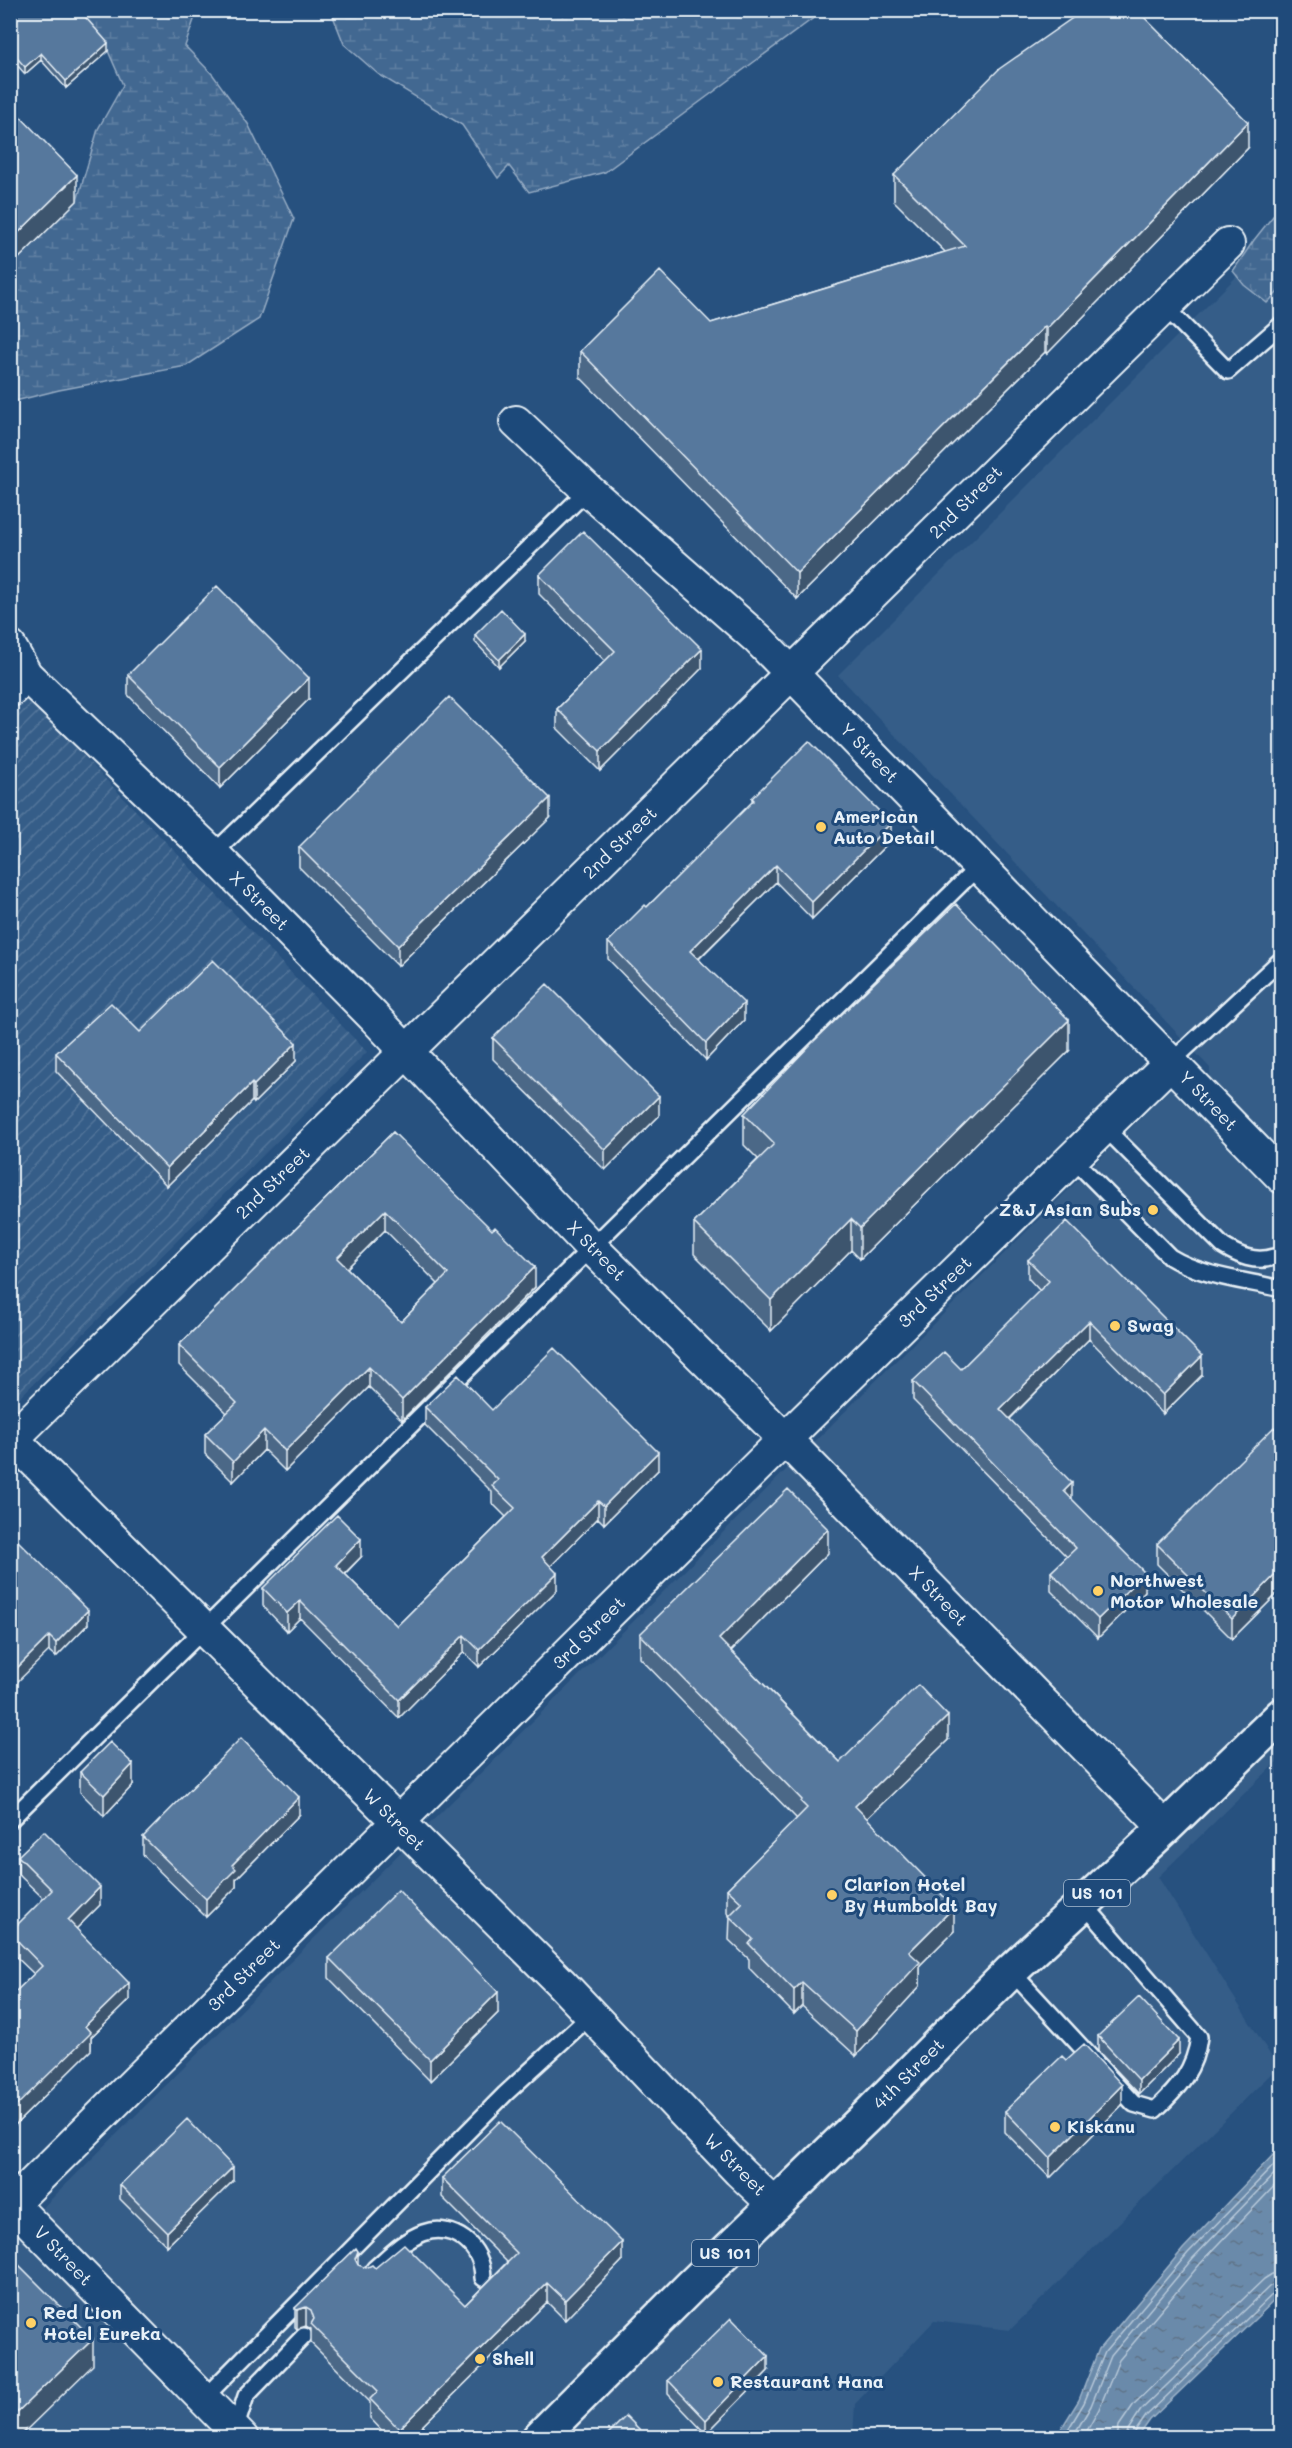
<svg xmlns="http://www.w3.org/2000/svg" width="1292" height="2448" font-family="Mali,sans-serif">
  <style>
    .built { fill: #355d88 }
    .industrial { fill: url(#industrial-furrows) }
    .wetland { fill: url(#wetland-marsh); stroke: #96acc4; stroke-width: 1.5 }
    .water { fill: url(#water-ripples); stroke: #9db3c9; stroke-width: 1.5 }
    .lines { fill: none; stroke-linecap: round; stroke-linejoin: round }
    .shore { stroke: #b6c8d9; stroke-width: 1.5 }
    .service-casing { stroke: #e8f1f8; stroke-width: 20 }
    .minor-casing { stroke: #e8f1f8; stroke-width: 36 }
    .trunk-casing { stroke: #e8f1f8; stroke-width: 38 }
    .service { stroke: #1f4a7a; stroke-width: 15 }
    .minor { stroke: #1f4a7a; stroke-width: 32 }
    .trunk { stroke: #1f4a7a; stroke-width: 33 }
    .wall { fill: #4b6787; stroke: #e8f1f8; stroke-width: 1.5; fill-rule: evenodd }
    .shaded-wall { fill: #3d546e; stroke: #e8f1f8; stroke-width: 1.5 }
    .building { fill: #57789d; stroke: #e8f1f8; stroke-width: 1.5; fill-rule: evenodd }
    .poi-dot { fill: #ffd166; stroke: #1f4a7a; stroke-width: 2 }
    .labels { text-anchor: middle; stroke-width: 6; stroke-linejoin: round; paint-order: stroke }
    .shield { fill: #1f4a7a; stroke: #acbfd2; stroke-width: 1.5 }
    .shield-label { font-size: 16px; font-weight: bold; fill: #e8f1f8 }
    .street-label { font-size: 18px; fill: #e8f1f8; stroke: #1f4a7a }
    .poi-label { font-size: 18px; font-weight: bold; fill: #e8f1f8; stroke: #1f4a7a; text-anchor: start }
  </style>
  <defs>
    <pattern id="industrial-furrows" width="10" height="10" patternUnits="userSpaceOnUse" patternTransform="scale(1.5)"><rect width="10" height="10" fill="#355d88"/><path d="M-1 1l2-2M0 10L10 0M9 11l2-2" fill="none" stroke="#52759a"/></pattern>
    <pattern id="wetland-marsh" width="20" height="14" patternUnits="userSpaceOnUse" patternTransform="scale(1.5)"><rect width="20" height="14" fill="#436891"/><path d="M1 5h8M5 5V1M11 12h8M15 12V8" fill="none" stroke="#5e7ea1"/></pattern>
    <pattern id="water-ripples" width="26" height="14" patternUnits="userSpaceOnUse" patternTransform="scale(1.5)"><rect width="26" height="14" fill="#6b8aaa"/><path d="M2 4q2-2 4 0t4 0M15 11q2-2 4 0t4 0" fill="none" stroke="#5e7388"/></pattern>
  </defs>
  <rect width="100%" height="100%" fill="#27517f"/>
  <filter id="ink" filterUnits="userSpaceOnUse"><feTurbulence type="fractalNoise" baseFrequency=".0167" numOctaves="2"/><feDisplacementMap in="SourceGraphic" scale="12" xChannelSelector="R" yChannelSelector="G"/><feConvolveMatrix kernelMatrix="1 2 1 2 8 2 1 2 1" color-interpolation-filters="sRGB"/></filter>
  <g filter="url(#ink)">
    <path class="built" d="M1240,273L1267,303L1281,289V1160L1210,1086V1068L838,675Z
      M1173,1086L1281,1196L1282,1757L1158,1877L1278,2067L1010,2330L934,2321L855,2404L853,2437L11,2438V2239Z"/>
    <path class="industrial" d="M26,696L367,1052L11,1406L10,711Z"/>
    <path class="wetland" d="M72,11H197L185,46L213,75L248,124L294,219L259,319L186,366L59,390L11,402V266L77,201L98,129L123,85L108,51Z
      M331,11H823L605,172L529,192L509,166L498,178L462,125L378,74L344,44Z
      M1281,206V289L1267,303L1244,285L1233,271L1254,240Z"/>
    <path class="water" d="M1281,2150V2294L1150,2420L1138,2437H1056L1079,2400L1099,2349L1183,2249L1273,2155Z"/>
    <g class="lines">
      <path class="shore" d="M1063,2438L1084,2403L1105,2352L1188,2253L1282,2157
        M1072,2438L1091,2406L1111,2356L1193,2258L1282,2166
        M1083,2438L1099,2409L1119,2360L1200,2264L1282,2178
        M1117,2438L1119,2426L1134,2404L1264,2279L1272,2274L1282,2273
        M1126,2438L1128,2430L1141,2410L1270,2286L1282,2282
        M1134,2438L1135,2432L1146,2416L1275,2292L1282,2290"/>
      <defs>
        <path id="service" d="M1164,306L1228,371L1282,324
          M213,854L588,490
          M1170,1063L1282,959
          M1104,1127L1223,1246C1239,1256 1255,1263 1274,1257
          M1072,1158L1170,1257C1201,1276 1242,1280 1277,1288
          M10,1820L979,866
          M1011,1971L1134,2104L1155,2110C1179,2088 1195,2069 1199,2037L1084,1904
          M374,2269C389,2256 404,2240 423,2233C454,2222 483,2247 483,2278
          M204,2398L505,2094L591,2015
          M235,2430L246,2396L304,2336"/>
        <path id="minor" d="M516,422L588,490L758,639L1282,1177
          M10,647L26,675L11,690
          M26,675L213,854L373,1016L591,1247L785,1439L1165,1828
          M10,1437L560,1982L739,2171L775,2205
          M10,1441L1228,244
          M10,2202L242,2438
          M10,2206L785,1439L1170,1063"/>
        <path id="trunk" d="M539,2438L691,2286L868,2115L1011,1971L1165,1828L1282,1715"/>
      </defs>
      <use href="#service" class="service-casing"/>
      <use href="#minor" class="minor-casing"/>
      <use href="#trunk" class="trunk-casing"/>
      <use href="#service" class="service"/>
      <use href="#minor" class="minor"/>
      <use href="#trunk" class="trunk"/>
    </g>
    <path class="wall" d="M10,10L108,51L66,88L41,60L25,74L10,57Z
      M1248,148L1047,354L1045,352L797,599L580,377V351L711,323L945,252L894,201V175Z
      M539,575L702,668L600,771L557,728V709L605,661L539,594Z
      M475,635L525,641L499,667L475,642Z
      M128,675L309,699L220,788L128,695Z
      M752,798L891,840L812,919L776,882L699,959L744,1020L706,1060L608,959V942L647,907L752,803Z
      M550,818L398,966L299,867V847Z
      M140,1032L296,1061L254,1103L252,1101L167,1186L56,1071V1053Z
      M493,1038L659,1116L605,1170L493,1059Z
      M1069,1051L860,1259L851,1250L771,1331L694,1254V1223L758,1159L744,1145V1114Z
      M393,1132L535,1287L402,1420L369,1387L285,1471L264,1450L233,1482L205,1454V1434L227,1413L179,1365V1345ZM385,1230L438,1284L401,1322L347,1268Z
      M1028,1260L1202,1375L1163,1414L1089,1339L1010,1419L1072,1500L1145,1591L1098,1638L1051,1591V1572L1067,1557L913,1400V1381L961,1369L1040,1291L1028,1278Z
      M425,1407L492,1410L658,1470L604,1524L598,1518L550,1566L557,1590L479,1667L464,1652L399,1718L300,1618L287,1631L263,1606V1588L361,1557L345,1574L397,1626L506,1517L492,1503V1492L425,1425Z
      M1281,1435V1590L1232,1639L1157,1564V1544Z
      M10,1548L88,1624L56,1657L49,1651Z
      M828,1553L731,1651L840,1762L948,1740L867,1818L954,1931L920,1965V1986L856,2056L802,2006L794,2014L749,1968V1959L729,1940L730,1916L727,1913V1889L797,1819L640,1658V1634Z
      M80,1772L133,1785L104,1816L80,1792Z
      M299,1815L236,1879V1887L206,1917L143,1855V1837Z
      M18,1856L100,1905L76,1929L129,2000L91,2037V2050L13,2127L10,2124V1997L34,1974L10,1951V1932L44,1899L18,1874Z
      M329,1958L498,2013L430,2081L329,1978Z
      M1098,2036L1179,2054L1139,2094L1098,2051Z
      M1122,2105L1050,2178L1005,2132V2111Z
      M442,2178L622,2261L565,2320L547,2302L410,2438H389L370,2418V2402L311,2343V2329L306,2326L297,2329L295,2327V2308L358,2265L366,2268H375L465,2305L507,2262L442,2197Z
      M233,2181L167,2246L120,2199V2185Z
      M768,2371L706,2434L668,2394V2380Z"/>
    <path class="shaded-wall" d="M108,43V51L66,88V81Z
      M41,53V60L25,74V67Z
      M1248,122V148L1047,354V328Z
      M77,175V201L10,267V241Z
      M1045,326V352L797,599V573Z
      M525,634V641L499,667V660Z
      M702,649V668L600,771V751Z
      M309,678V699L220,788V767Z
      M550,798V818L398,966V946Z
      M891,823V840L812,919V902Z
      M776,865V882L690,967V951Z
      M744,1003V1020L706,1060V1043Z
      M1069,1020V1051L860,1259V1228Z
      M296,1043V1061L254,1103V1085Z
      M252,1083V1101L167,1186V1168Z
      M659,1096V1116L605,1170V1150Z
      M385,1210V1230L337,1278V1258Z
      M851,1219V1250L771,1331V1300Z
      M535,1267V1287L402,1420V1400Z
      M1089,1321V1339L1000,1428V1409Z
      M1202,1356V1375L1163,1414V1395Z
      M369,1367V1387L285,1471V1451Z
      M264,1430V1450L233,1482V1462Z
      M658,1452V1470L604,1524V1506Z
      M1072,1483V1501L1064,1491Z
      M598,1501V1518L542,1575V1557Z
      M828,1529V1553L719,1663V1639Z
      M361,1539V1557L336,1582V1565Z
      M1281,1569V1590L1232,1639V1619Z
      M557,1573V1590L479,1667V1650Z
      M1145,1573V1591L1098,1638V1619Z
      M300,1601V1618L287,1631V1613Z
      M88,1610V1624L56,1657V1643Z
      M464,1635V1652L399,1718V1700Z
      M49,1636V1651L10,1689V1675Z
      M948,1716V1740L855,1830V1806Z
      M133,1764V1785L104,1816V1795Z
      M299,1797V1815L236,1879V1887L206,1917V1899L232,1865Z
      M100,1887V1905L68,1937V1920Z
      M954,1907V1931L920,1965V1986L856,2056V2031L909,1952Z
      M802,1982V2006L794,2014V1990Z
      M129,1983V2000L91,2037V2050L13,2127V2109L85,2026Z
      M498,1992V2013L430,2081V2060Z
      M1179,2040V2054L1139,2094V2080Z
      M1122,2085V2105L1050,2178V2158Z
      M233,2167V2181L167,2246V2232Z
      M622,2242V2261L565,2320V2300Z
      M358,2251V2270L355,2259Z
      M547,2283V2302L410,2438H399V2429Z
      M306,2307V2326L297,2329V2310Z
      M93,2339V2365L18,2438H10V2419Z
      M768,2356V2371L706,2434V2420Z"/>
    <path class="building" d="M10,10H79L108,43L66,81L41,53L25,67L10,50Z
      M1084,10H1137L1248,122L1047,328L1045,326L797,573L580,351L660,271L711,323L965,246L894,175L999,69Z
      M10,106L77,175L10,241Z
      M583,531L702,649L600,751L557,709L615,651L539,575Z
      M217,586L309,678L220,767L128,675Z
      M501,609L525,634L499,660L475,635Z
      M449,697L550,798L398,946L299,847Z
      M809,741L891,823L812,902L776,865L690,951L744,1003L706,1043L608,942L645,905L647,907L754,800L752,798Z
      M956,904L1069,1020L860,1228L851,1219L771,1300L694,1223L774,1144L744,1114L814,1041Z
      M213,960L296,1043L254,1085L252,1083L167,1168L56,1053L111,1003L140,1032Z
      M547,984L659,1096L605,1150L493,1038Z
      M393,1132L492,1230L495,1227L535,1267L402,1400L369,1367L285,1451L264,1430L233,1462L205,1434L237,1403L179,1345ZM385,1210L448,1274L401,1322L337,1258Z
      M1067,1221L1202,1356L1163,1395L1089,1321L1000,1409L1072,1483L1064,1491L1145,1573L1098,1619L1051,1572L1076,1548L913,1381L944,1352L961,1369L1049,1281L1028,1260Z
      M554,1348L658,1452L604,1506L598,1501L542,1557L557,1573L479,1650L464,1635L399,1700L300,1601L287,1613L263,1588L337,1515L361,1539L336,1565L397,1626L515,1508L492,1486L498,1480L425,1407L458,1375L492,1410Z
      M1274,1427L1281,1435V1569L1232,1619L1157,1544Z
      M788,1489L828,1529L719,1639L840,1762L918,1685L948,1716L855,1806L954,1907L909,1952L920,1962L856,2031L802,1982L794,1990L749,1944L753,1939L729,1916L742,1903L727,1889L807,1808L801,1802L802,1800L640,1634Z
      M18,1541L88,1610L56,1643L49,1636L10,1675V1548Z
      M241,1738L299,1797L232,1865L236,1869L206,1899L143,1837Z
      M110,1742L133,1764L104,1795L80,1772Z
      M44,1831L100,1887L68,1920L129,1983L85,2026L91,2033L13,2109L10,2106V1997L42,1966L10,1933V1932L52,1890L18,1856Z
      M398,1890L498,1992L430,2060L329,1958Z
      M1139,1997L1179,2040L1139,2080L1098,2036Z
      M1084,2044L1122,2085L1050,2158L1005,2111L1062,2056L1066,2060Z
      M187,2119L233,2167L167,2232L120,2185Z
      M500,2121L622,2242L565,2300L547,2283L399,2429L370,2399L378,2391L311,2324L314,2319L311,2310L306,2307L297,2310L295,2308L356,2248L358,2251L355,2259L358,2265L366,2268L372,2265L375,2268L404,2244L465,2305L517,2253L442,2178Z
      M10,2256L93,2339L10,2419Z
      M731,2318L768,2356L706,2420L668,2380Z
      M626,2416L648,2438H604Z"/>
  </g>
  <g class="poi-dot">
    <circle cx="821" cy="827" r="6"/>
    <circle cx="1153" cy="1210" r="6"/>
    <circle cx="1115" cy="1326" r="6"/>
    <circle cx="1098" cy="1591" r="6"/>
    <circle cx="832" cy="1895" r="6"/>
    <circle cx="1055" cy="2127" r="6"/>
    <circle cx="31" cy="2323" r="6"/>
    <circle cx="480" cy="2359" r="6"/>
    <circle cx="718" cy="2382" r="6"/>
  </g>
  <g class="labels">
    <g class="shield">
      <rect x="1064" y="1880" width="66" height="26" rx="4.5"/>
      <rect x="692" y="2240" width="66" height="26" rx="4.5"/>
    </g>
    <g class="shield-label">
      <text x="1097" y="1899">US 101</text>
      <text x="725" y="2259">US 101</text>
    </g>
    <g class="street-label">
      <text transform="translate(966 502) rotate(-45)" y="6">2nd Street</text>
      <text transform="translate(869 753) rotate(46)" y="6">Y Street</text>
      <text transform="translate(620 843) rotate(-44)" y="6">2nd Street</text>
      <text transform="translate(259 901) rotate(45)" y="6">X Street</text>
      <text transform="translate(1208 1101) rotate(46)" y="6">Y Street</text>
      <text transform="translate(273 1183) rotate(-44)" y="6">2nd Street</text>
      <text transform="translate(596 1251) rotate(46)" y="6">X Street</text>
      <text transform="translate(935 1292) rotate(-44)" y="6">3rd Street</text>
      <text transform="translate(938 1596) rotate(46)" y="6">X Street</text>
      <text transform="translate(589 1633) rotate(-45)" y="6">3rd Street</text>
      <text transform="translate(394 1820) rotate(45)" y="6">W Street</text>
      <text transform="translate(244 1975) rotate(-45)" y="6">3rd Street</text>
      <text transform="translate(909 2074) rotate(-45)" y="6">4th Street</text>
      <text transform="translate(735 2165) rotate(45)" y="6">W Street</text>
      <text transform="translate(63 2256) rotate(46)" y="6">V Street</text>
    </g>
    <g class="poi-label">
      <text x="833" y="823">American<tspan x="833" dy="21">Auto Detail</tspan></text>
      <text x="1141" y="1216" text-anchor="end">Z&amp;J Asian Subs</text>
      <text x="1127" y="1332">Swag</text>
      <text x="1110" y="1587">Northwest<tspan x="1110" dy="21">Motor Wholesale</tspan></text>
      <text x="844" y="1891">Clarion Hotel<tspan x="844" dy="21">By Humboldt Bay</tspan></text>
      <text x="1067" y="2133">Kiskanu</text>
      <text x="43" y="2319">Red Lion<tspan x="43" dy="21">Hotel Eureka</tspan></text>
      <text x="492" y="2365">Shell</text>
      <text x="730" y="2388">Restaurant Hana</text>
    </g>
  </g>
  <rect width="1292" height="2448" fill="none" stroke="#1f4a7a" stroke-width="36"/>
  <rect x="18" y="18" width="1256" height="2412" fill="none" stroke="#e8f1f8" stroke-width="2" filter="url(#ink)"/>
</svg>
